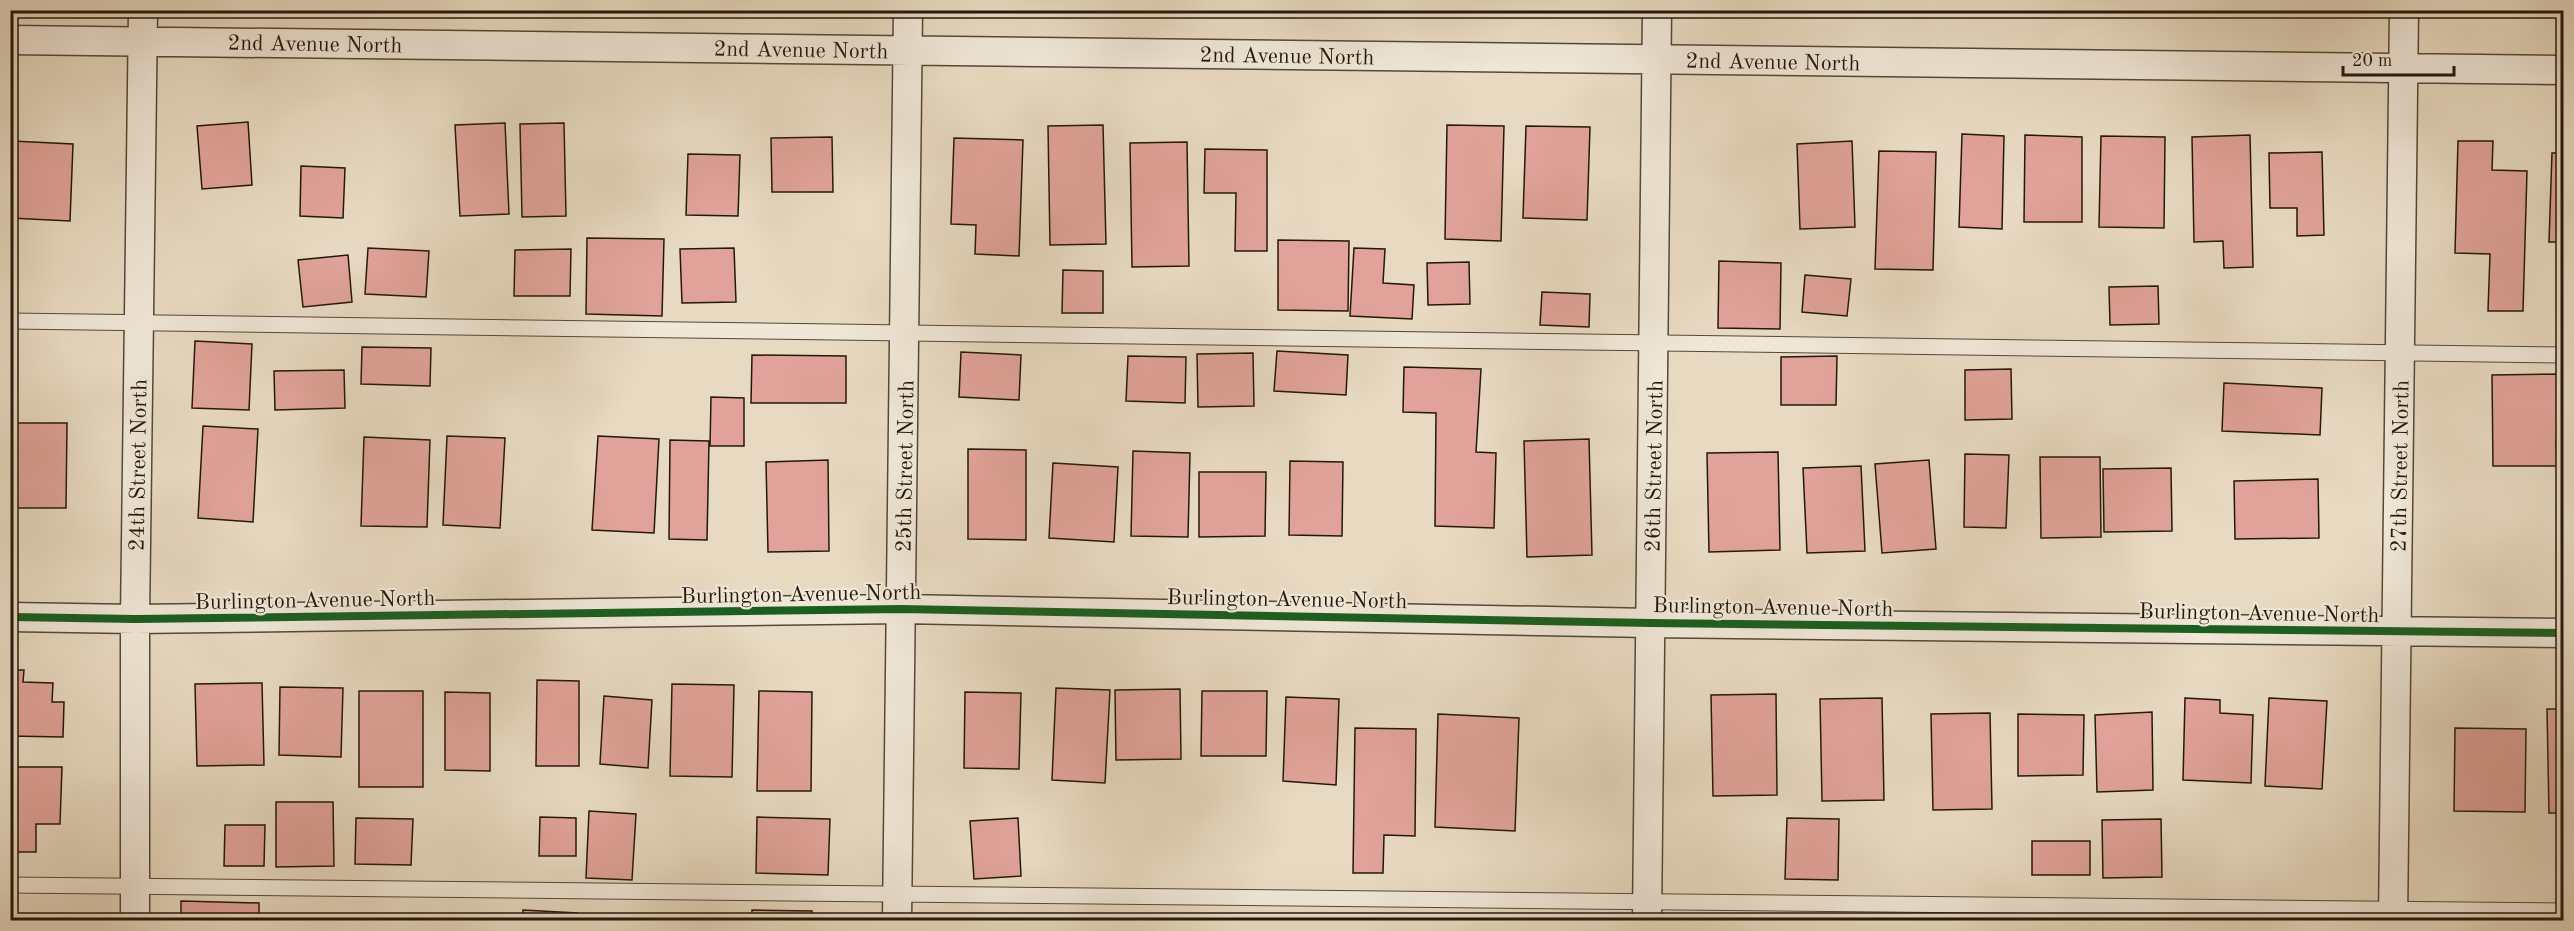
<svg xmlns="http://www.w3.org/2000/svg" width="2574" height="931" font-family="'Old Standard TT',serif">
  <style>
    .building { fill: #e1a399; stroke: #23180c; stroke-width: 1.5 }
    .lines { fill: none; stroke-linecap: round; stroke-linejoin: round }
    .lane-casing { stroke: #544839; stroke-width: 17 }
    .street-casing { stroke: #544839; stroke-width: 31 }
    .lane { stroke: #f0e7d7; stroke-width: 15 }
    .street { stroke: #f0e7d7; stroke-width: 28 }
    .cycleway-casing { stroke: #f0e7d7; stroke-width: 11 }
    .cycleway { stroke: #1b5e20; stroke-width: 8 }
    .labels { text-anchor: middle; stroke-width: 4.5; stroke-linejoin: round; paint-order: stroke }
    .street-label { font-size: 22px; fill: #23180c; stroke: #f0e7d7 }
  </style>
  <rect width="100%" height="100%" fill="#e8dac1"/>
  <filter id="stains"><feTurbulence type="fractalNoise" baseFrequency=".00333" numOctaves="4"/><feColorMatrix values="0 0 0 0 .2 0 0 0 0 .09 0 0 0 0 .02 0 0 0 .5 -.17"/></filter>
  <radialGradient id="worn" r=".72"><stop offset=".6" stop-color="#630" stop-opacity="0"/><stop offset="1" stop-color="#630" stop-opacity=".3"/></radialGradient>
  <path class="building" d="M248,122L252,185L202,189L197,126Z
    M505,123L509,214L460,216L455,125Z
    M564,123L566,216L522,217L520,124Z
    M1103,125L1106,244L1050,245L1048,126Z
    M1447,125L1504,126L1501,241L1445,239Z
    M1526,126L1590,127L1587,220L1523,218Z
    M1962,134L2004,136L2002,229L1959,227Z
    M2025,135L2082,137V222H2024Z
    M2250,135L2253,267L2224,268L2223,241L2194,242L2192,137Z
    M2101,136L2165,137L2164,228L2099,227Z
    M832,137L833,192H772L771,138Z
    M954,138L1023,140L1019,256L975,254L976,225L951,224Z
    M12,141L73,144L70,221L10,218Z
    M1852,141L1855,227L1800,229L1797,144Z
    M2458,141H2493L2492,170L2527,171L2523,311H2488L2490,254L2455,253Z
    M1187,142L1189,266L1132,267L1130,143Z
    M1205,149L1267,150V251H1235L1236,193H1204Z
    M1879,151L1936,152L1933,270L1875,269Z
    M2322,152L2324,235L2297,236V208H2270L2269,153Z
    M2552,153H2564V242H2549Z
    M688,154L740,155L738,216L686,215Z
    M301,166L345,168L343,218L300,216Z
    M587,238L664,239L662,316L586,314Z
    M1278,240L1349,241L1348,311L1278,310Z
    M368,248L429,251L426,297L365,294Z
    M734,248L736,302L682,303L680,249Z
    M1354,248L1385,249L1383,283L1414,285L1412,319L1350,316Z
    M571,249L570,296H514L515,250Z
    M348,255L352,302L303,307L298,260Z
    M1719,261L1781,263L1780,329L1718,328Z
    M1469,262L1470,304L1428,305L1427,263Z
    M1063,270L1103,271V313H1062Z
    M1805,275L1851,279L1847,316L1802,312Z
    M2158,286L2159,324L2110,325L2109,287Z
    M1542,292L1590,294L1589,327L1540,325Z
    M195,341L252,344L249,410L192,408Z
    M362,347L431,348L430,386L361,384Z
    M1277,351L1348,355L1346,395L1274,391Z
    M961,352L1021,355L1019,400L959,397Z
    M1253,353L1254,406L1198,407L1197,354Z
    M752,355L846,356V403H751Z
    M1128,356L1186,357L1185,403L1126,401Z
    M1837,356L1836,405H1781V357Z
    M1404,367L1481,369L1476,452L1496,453L1494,528L1435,526L1436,413L1403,412Z
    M2011,369L2012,419L1965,420V370Z
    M344,370L345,408L275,410L274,371Z
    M2564,374V439L2556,440L2557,466H2493L2492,375Z
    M2224,383L2322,388L2320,435L2222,431Z
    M711,397L744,398V446H710Z
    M15,423H67L66,508H14Z
    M203,426L258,429L253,522L198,518Z
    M447,436L505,438L500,528L443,525Z
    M598,436L659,439L654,533L592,530Z
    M364,437L430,440L427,527L361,526Z
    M1589,439L1592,555L1527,557L1524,441Z
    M670,440L709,441L707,540L669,539Z
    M968,449L1026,450V540L968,539Z
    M1133,451L1190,453L1188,537L1131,536Z
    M1778,452L1780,550L1709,552L1707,453Z
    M1965,454L2009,455L2006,528L1964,527Z
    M2040,457H2100L2101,537L2041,538Z
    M828,460L829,551L768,552L766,462Z
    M1929,460L1936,549L1882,553L1875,464Z
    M1290,461L1343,462L1342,536L1289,535Z
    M1053,463L1118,467L1114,542L1049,538Z
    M1861,466L1865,551L1807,553L1803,468Z
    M2171,468L2172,531L2104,532L2103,469Z
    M1199,472H1266L1265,536L1199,537Z
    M2318,479L2319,538L2235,539L2234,481Z
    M10,670H24L23,682L53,683L52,702H64L63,737L10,736Z
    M537,680L579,681V766H536Z
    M262,683L264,765L197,766L195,684Z
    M672,684L734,685L732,777L670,776Z
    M280,687L343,688L341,757L279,755Z
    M1056,688L1110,690L1105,783L1052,780Z
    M1180,689L1181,759L1116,760L1115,690Z
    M359,691H423V787H359Z
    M759,691L812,692L811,791H757Z
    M1202,691H1267L1266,756H1201Z
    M445,692L490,693V771L445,770Z
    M965,692L1021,693L1019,769L964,768Z
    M1776,694L1777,795L1713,796L1711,695Z
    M604,696L652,700L648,768L600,764Z
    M1286,697L1339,699L1336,785L1283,781Z
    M1882,698L1884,800L1822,801L1820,699Z
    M2185,698L2220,700V713L2253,715L2251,783L2183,780Z
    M2269,698L2327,701L2322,789L2265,786Z
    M2547,709H2564V813H2549Z
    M2152,712L2153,790L2097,792L2095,715Z
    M1990,713L1992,809L1933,810L1931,714Z
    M1438,714L1519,718L1515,831L1435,827Z
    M2018,714L2084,715L2083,775L2018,776Z
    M1355,728L1416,729L1415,836L1384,835L1383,873H1353Z
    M2455,728L2526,729L2525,812L2454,811Z
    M10,767H62L60,824H36V852H10Z
    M276,802H333L334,866L276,867Z
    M589,811L636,814L632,880L586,878Z
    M540,817L576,818V856H539Z
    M757,817L830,819L828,875L756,873Z
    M356,818L413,819L411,865L355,864Z
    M1018,818L1021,876L974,879L970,821Z
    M1787,818L1839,819L1838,880L1785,879Z
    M2161,819L2162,877L2103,878L2102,820Z
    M225,825H265L264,866H224Z
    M2032,841H2090V875H2032Z
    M2560,846H2564V882H2559Z
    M181,901L259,903V920H181Z
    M523,910L577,913V920H523Z
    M752,910L812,911V920H752Z"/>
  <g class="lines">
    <defs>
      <path id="lane" d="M10,321L2564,355
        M10,885L2564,911"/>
      <path id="street" d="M10,40L2564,70
        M10,617L135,619L902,609L1651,623L2564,633
        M135,920V619L143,10
        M897,920L908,10
        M1647,920L1657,10
        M2393,920L2404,10"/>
    </defs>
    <use href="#lane" class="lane-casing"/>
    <use href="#street" class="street-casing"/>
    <use href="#lane" class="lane"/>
    <use href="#street" class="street"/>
    <defs>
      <path id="cycleway" d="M10,617L135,619L902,609L1651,623L2564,633"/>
    </defs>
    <use href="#cycleway" class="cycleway-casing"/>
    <use href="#cycleway" class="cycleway"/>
  </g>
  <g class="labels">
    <g class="street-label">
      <text transform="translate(315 43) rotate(1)" y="8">2nd Avenue North</text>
      <text transform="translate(801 49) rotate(1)" y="8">2nd Avenue North</text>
      <text transform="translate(1287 55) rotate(1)" y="8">2nd Avenue North</text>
      <text transform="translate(1773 61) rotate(1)" y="8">2nd Avenue North</text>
      <text transform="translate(137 465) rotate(-89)" y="8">24th Street North</text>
      <text transform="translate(904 466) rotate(-89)" y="8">25th Street North</text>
      <text transform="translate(1653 466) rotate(-89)" y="8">26th Street North</text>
      <text transform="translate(2399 466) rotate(-89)" y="8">27th Street North</text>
      <text transform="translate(801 593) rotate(-1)" y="8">Burlington Avenue North</text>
      <text transform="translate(1287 598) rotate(1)" y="8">Burlington Avenue North</text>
      <text transform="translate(315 599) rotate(-1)" y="8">Burlington Avenue North</text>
      <text transform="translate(1773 606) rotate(1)" y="8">Burlington Avenue North</text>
      <text transform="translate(2259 612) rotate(1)" y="8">Burlington Avenue North</text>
    </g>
  </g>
  <rect width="2574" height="931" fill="none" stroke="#e8dac1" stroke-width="36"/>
  <rect x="12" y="12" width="2550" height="907" fill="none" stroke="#23180c" stroke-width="3"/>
  <rect x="18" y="18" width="2538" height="895" fill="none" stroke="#23180c" stroke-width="1.5"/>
  <path d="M2343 66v9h111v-9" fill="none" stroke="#23180c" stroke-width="3"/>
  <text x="2352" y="66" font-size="18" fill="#23180c" stroke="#f0e7d7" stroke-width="4.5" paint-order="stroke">20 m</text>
  <rect width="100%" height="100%" filter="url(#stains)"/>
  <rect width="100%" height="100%" fill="url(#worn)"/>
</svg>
